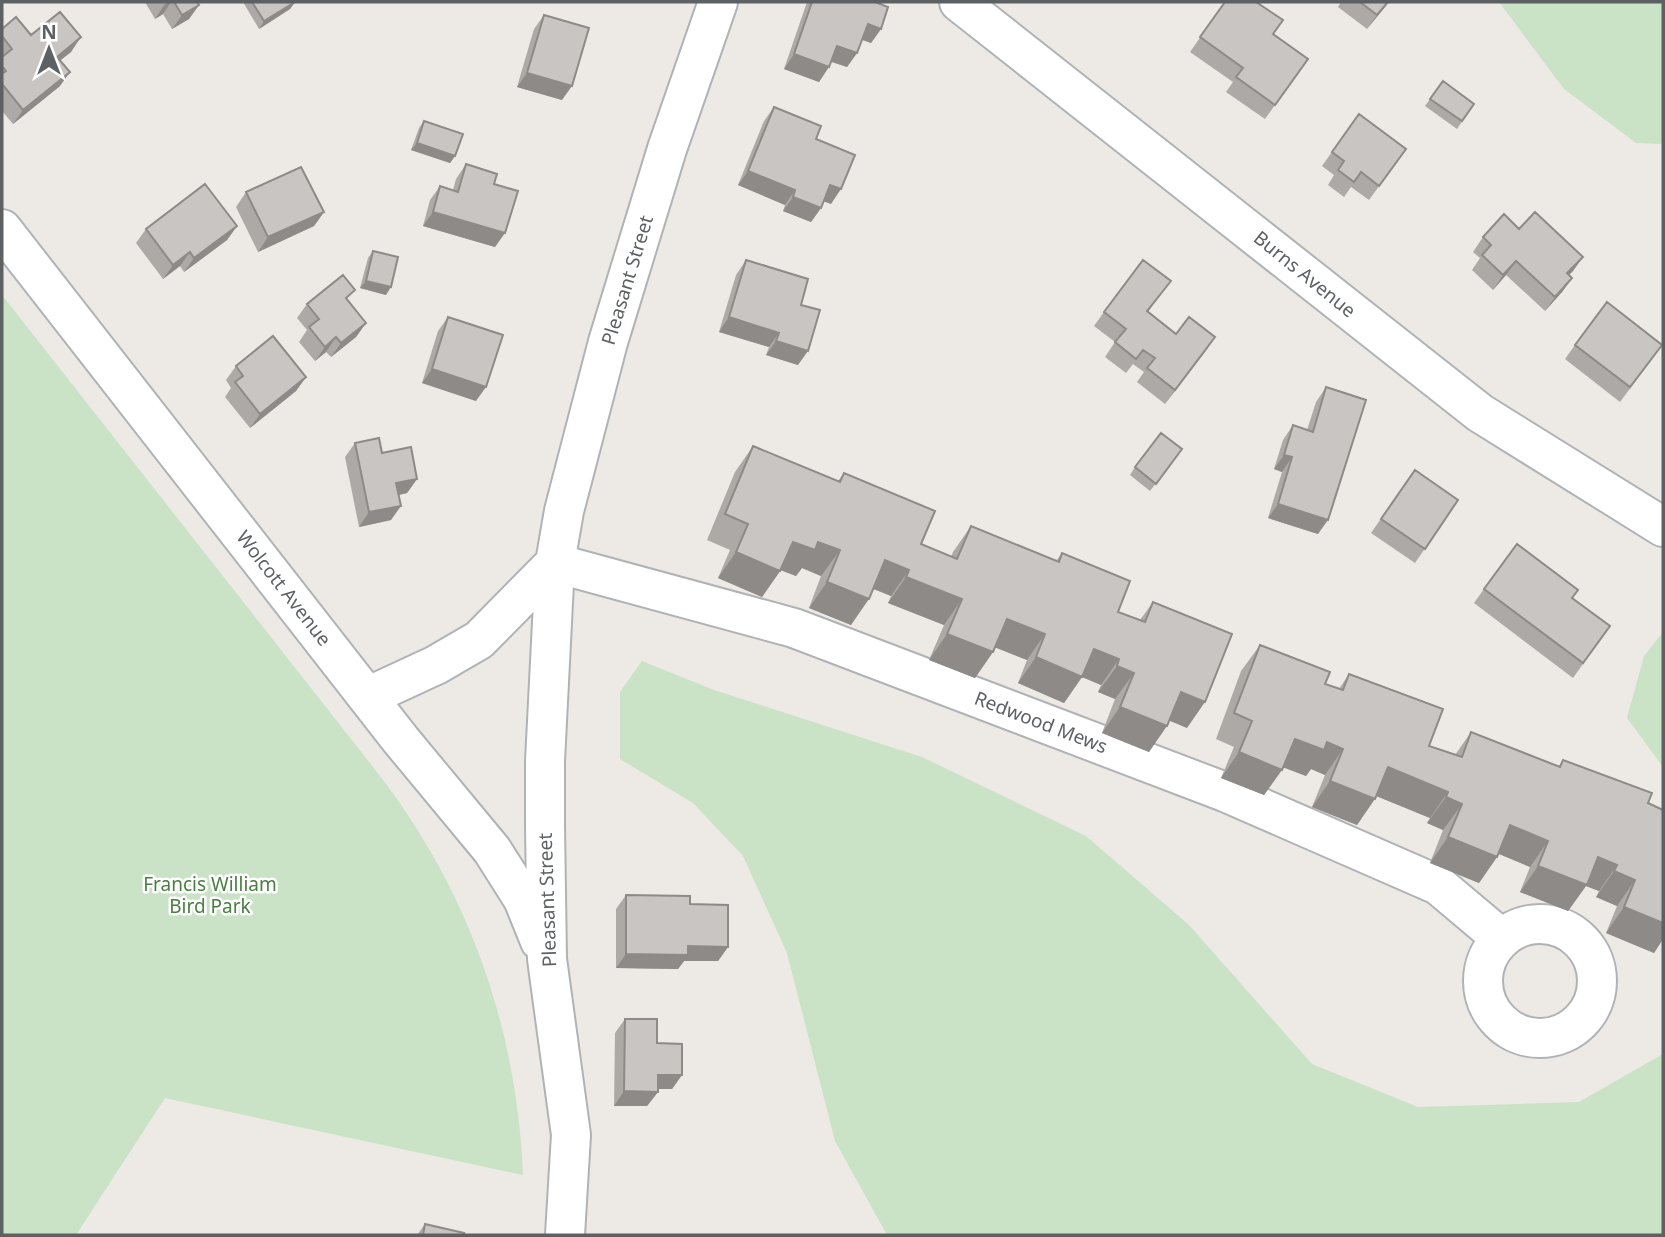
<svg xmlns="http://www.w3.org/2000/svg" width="1665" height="1237" font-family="'Noto Sans',sans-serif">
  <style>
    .green { fill: #cae2c5 }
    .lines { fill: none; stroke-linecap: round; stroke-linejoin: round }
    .minor-casing { stroke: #b0b3b6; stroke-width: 42 }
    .tertiary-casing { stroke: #b0b3b6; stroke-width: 42 }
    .minor { stroke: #fff; stroke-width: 38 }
    .tertiary { stroke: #fff; stroke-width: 38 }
    .wall { fill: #ada9a7 }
    .shaded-wall { fill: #8d8a88 }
    .building { fill: #c9c5c2; stroke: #8d8a88; stroke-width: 2 }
    .labels { text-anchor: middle; stroke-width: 5; stroke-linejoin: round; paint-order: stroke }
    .street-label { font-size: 19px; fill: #5d6164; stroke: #fff }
    .park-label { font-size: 19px; fill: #497f40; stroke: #fff }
  </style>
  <rect width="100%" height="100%" fill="#edeae5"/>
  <path class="green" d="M1499,2H1663V144L1636,143L1564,89Z
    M2,295L377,772C468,889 517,1027 523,1175L165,1098L76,1235H2Z
    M1663,632V767L1627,718L1644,656Z
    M642,661L714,690L922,757L1086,836L1189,925L1312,1064L1418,1107L1579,1102L1663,1054V1235H887L835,1141L787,953L743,856L693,803L620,759V692Z"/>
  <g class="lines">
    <defs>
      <path id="minor" d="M959,2L1480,413L1663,527
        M555,563L794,628L1225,792L1438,885L1501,938
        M1483 981a57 57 0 1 1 114 0a57 57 0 1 1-114 0Z"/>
      <path id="tertiary" d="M2,229L400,739L492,850L523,899L540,941
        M369,696L436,665L479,640L555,563
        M565,1235L571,1135L547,959L545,826V761L555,563L564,511L608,342L667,149L718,2"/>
    </defs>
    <use href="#minor" class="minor-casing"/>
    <use href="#tertiary" class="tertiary-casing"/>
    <use href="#minor" class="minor"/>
    <use href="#tertiary" class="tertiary"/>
  </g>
  <path class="wall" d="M145,2H197L199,5L189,19L172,29L163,14L155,19Z
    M243,2H295L290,9L259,29Z
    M807,2H875L881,29L871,43L862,40L857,53L847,67L831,62L819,82L784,69Z
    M1225,2L1273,34L1308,59L1265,119L1226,92L1233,82L1190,52Z
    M1341,2H1389L1367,29L1338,7Z
    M544,15L562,100L517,87L534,29Z
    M2,29L31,35L71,52L60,60V86L13,124L2,111Z
    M1443,81L1474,104L1457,129L1425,106Z
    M774,107L816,139L831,204L824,201L821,208L811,222L783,211L785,205L738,185L764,121Z
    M1359,114L1406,149L1369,200L1351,187L1344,197L1328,185L1334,175L1322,166Z
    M424,121L455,156L450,163L411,150L419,128Z
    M466,164L494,184L495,247L423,226L430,200L440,186L453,190L456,179Z
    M246,192L324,212L314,226L258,252L236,207Z
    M237,226L227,240L184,272L180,266L163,279L136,243L146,229Z
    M1519,229L1573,271L1569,275L1572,278L1562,292L1545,311L1506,275L1493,290L1472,270L1480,258L1473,252L1483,237Z
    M373,251L386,295L360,288L368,258Z
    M746,260L801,305L798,365L766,355L769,347L719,332L736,275Z
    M1171,281L1148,312L1176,334L1215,337L1165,404L1137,382L1144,372L1133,364L1126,373L1105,357L1115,342L1094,326L1104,312Z
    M348,300L366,323L356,337L331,357L326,352L315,361L299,342L307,330L297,318L307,304Z
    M448,317L476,401L422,383L438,331Z
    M1575,345L1652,359L1620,402L1565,359Z
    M236,366L306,377L296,391L250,428L225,397L231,388L226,380Z
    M1326,387L1318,534L1268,518L1282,472L1274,469L1283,440L1293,425L1307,430L1316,402Z
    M355,443L382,453L417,479L407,493L399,495L391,520L359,527L345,457Z
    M753,446L838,481L844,473L921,544L951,557L953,552L971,526L1056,561L1062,553L1118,612L1140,620L1153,602L1187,728L1169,720L1149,752L1102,733L1115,699L1098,692L1101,685L1082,677L1064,703L1018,683L1027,660L995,647L993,652L975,678L929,660L944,625L888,603L891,596L873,589L851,625L809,608L821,576L802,568L796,576L781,570L762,597L718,578L730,550L707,540L735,472Z
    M1182,449L1150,491L1130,475L1135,467Z
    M1415,470L1458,500L1415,563L1371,533Z
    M1484,589L1572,598L1610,626L1573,678L1474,603Z
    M1260,645L1325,684L1339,689L1349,674L1429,746L1455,755L1471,732L1559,766L1563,760L1648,803L1663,810V939L1654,953L1606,933L1617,906L1596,897L1599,891L1586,886L1568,911L1520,892L1530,867L1499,854L1479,883L1430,863L1443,830L1427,823L1430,818L1376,796L1357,825L1312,807L1325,775L1311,769L1306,776L1283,767L1264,795L1221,778L1234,747L1216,739L1241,671Z
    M626,895L690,904L728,947L718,961H684L678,969L616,968V909Z
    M625,1019L657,1043L682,1075L672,1089H658V1092L647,1106H614L615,1033Z
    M425,1224L463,1235H417Z"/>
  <path class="shaded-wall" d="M170,2H171L163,14L155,19L165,4Z
    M295,2L290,9L259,29L264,21Z
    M1388,2H1389L1367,29L1377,15Z
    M199,5L189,19L172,29L182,15Z
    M868,24L881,29L871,43L858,38Z
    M81,37L71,52L47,71L57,57Z
    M837,46L857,53L847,67L827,60Z
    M794,54L829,67L819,82L784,69Z
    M70,72L60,86L13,124L23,110Z
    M527,73L572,86L562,100L517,87Z
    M417,143L455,156L450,163L411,150Z
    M748,171L795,190L785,205L738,185Z
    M830,185L841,189L831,204L820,200Z
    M793,197L821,208L811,222L783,211Z
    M324,212L314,226L258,252L268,237Z
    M433,212L505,233L495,247L423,226Z
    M237,226L227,240L184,272L194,258Z
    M190,252L180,266L163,279L173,265Z
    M1583,257L1573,271L1557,287L1567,273Z
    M1516,261L1506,275L1493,290L1503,275Z
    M1572,278L1562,292L1545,311L1555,297Z
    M366,281L391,287L386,295L360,288Z
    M729,317L779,333L769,347L719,332Z
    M366,323L356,337L331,357L341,343Z
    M336,337L326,352L315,361L325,347Z
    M1215,337L1205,352L1165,404L1175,390Z
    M776,341L808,351L798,365L766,355Z
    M432,369L486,387L476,401L422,383Z
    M306,377L296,391L250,428L260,414Z
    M1284,455L1292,457L1282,472L1274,469Z
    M417,479L407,493L386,498L396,483Z
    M1278,504L1328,520L1318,534L1268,518Z
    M401,506L391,520L359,527L369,512Z
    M793,542H818L840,550L821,576L802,568L796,576L775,568Z
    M736,552L780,571L762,597L718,578Z
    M885,560L909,570L891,596L867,586Z
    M906,577L962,599L944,625L888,603Z
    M827,582L869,599L851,625L809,608Z
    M1007,619L1045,634L1027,660L989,645Z
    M947,634L993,652L975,678L929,660Z
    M1094,649L1119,659L1101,685L1082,677L1064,703L1018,683L1036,657Z
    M1117,666L1134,673L1115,699L1098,692Z
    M1181,692L1205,702L1187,728L1163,718Z
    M1120,707L1167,726L1149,752L1102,733Z
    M1295,739L1327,742L1343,749L1325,775L1311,769L1306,776L1277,765Z
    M1239,752L1282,770L1264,795L1221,778Z
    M1388,767L1448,792L1430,818L1369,793Z
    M1330,781L1375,799L1357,825L1312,807Z
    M1446,797L1462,804L1443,830L1427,823Z
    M1510,825L1548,841L1530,867L1492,851Z
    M1448,837L1497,857L1479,883L1430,863Z
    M1598,857L1617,865L1599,891L1586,886L1568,911L1520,892L1538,866Z
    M1614,871L1635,880L1617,906L1596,897Z
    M1624,907L1663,923V939L1654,953L1606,933Z
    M688,946L728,947L718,961H684L678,969L616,968L626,954Z
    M658,1075H682L672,1089H647Z
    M624,1091L658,1092L647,1106H614Z"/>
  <path class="building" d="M174,2H197L199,5L182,15Z
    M252,2H295L264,21Z
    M812,2H875L888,7L881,29L868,24L857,53L837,46L829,67L794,54Z
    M1225,2H1256L1283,20L1273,34L1308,59L1275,105L1236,77L1243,68L1200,37Z
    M1360,2H1388L1377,15Z
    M60,12L81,37L57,57L70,72L23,110L2,84V74L6,71L2,66V57L12,49L2,36V29L16,17L31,35Z
    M544,15L589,28L572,86L527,73Z
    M1443,81L1474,104L1462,121L1430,99Z
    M774,107L821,126L816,139L855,155L841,189L830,185L821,208L793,197L795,190L748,171Z
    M1359,114L1406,149L1379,186L1361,172L1354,182L1338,170L1344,161L1332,152Z
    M424,121L463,134L455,156L417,143Z
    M466,164L497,174L494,184L518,191L505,233L433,212L440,186L458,192Z
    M301,167L324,212L268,237L246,192Z
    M205,184L237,226L194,258L190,252L173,265L146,229Z
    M1535,212L1583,257L1567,273L1572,278L1555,297L1516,261L1503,275L1482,255L1491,245L1483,237L1504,214L1519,229Z
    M373,251L398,257L391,287L366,281Z
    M746,260L808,279L801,305L820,310L808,351L776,341L779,333L729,317Z
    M1143,260L1171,281L1147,311L1176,334L1189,317L1215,337L1175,390L1147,368L1155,358L1143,350L1136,359L1115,342L1126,329L1104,312Z
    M343,275L355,290L346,298L366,323L341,343L336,337L325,347L309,327L319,319L307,304Z
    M1607,302L1662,345L1630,387L1575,345Z
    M448,317L503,335L486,387L432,369Z
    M273,336L306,377L260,414L235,382L243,376L236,366Z
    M1326,387L1366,400L1328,520L1278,504L1292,457L1284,455L1293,425L1313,432Z
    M1161,433L1182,449L1156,484L1135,467Z
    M379,438L382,453L411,447L417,479L396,483L401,506L369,512L355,443Z
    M753,446L840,482L844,473L935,511L921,544L957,559L971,526L1059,562L1062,553L1130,581L1118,612L1145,622L1153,602L1232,634L1205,702L1181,692L1167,726L1120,707L1134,673L1117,666L1119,659L1094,649L1082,677L1036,657L1045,634L1007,619L993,652L947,634L962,599L906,577L909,570L885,560L869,599L827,582L840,550L818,542L815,550L793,542L780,571L736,552L748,524L725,514Z
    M1415,470L1458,500L1425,549L1381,519Z
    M1517,544L1578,590L1572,598L1610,626L1583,663L1484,589Z
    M1260,645L1330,672L1325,684L1343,690L1349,674L1443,709L1429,746L1462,757L1471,732L1560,767L1563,760L1652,793L1648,803L1663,810V923L1624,907L1635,880L1614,871L1617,865L1598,857L1587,885L1538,866L1548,841L1510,825L1497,857L1448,837L1462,804L1446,797L1448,792L1388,767L1375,799L1330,781L1343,749L1327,742L1324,750L1295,739L1282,770L1239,752L1252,721L1234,713Z
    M626,895L690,896V904L728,905V947L688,946V955L626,954Z
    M625,1019H657V1043L682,1044V1075H658V1092L624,1091Z
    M425,1224L464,1233L463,1235H423Z"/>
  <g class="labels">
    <g class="street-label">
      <text transform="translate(1305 274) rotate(39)" y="7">Burns Avenue</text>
      <text transform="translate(627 280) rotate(-73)" y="7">Pleasant Street</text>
      <text transform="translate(284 588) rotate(52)" y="7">Wolcott Avenue</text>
      <text transform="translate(1041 722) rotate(21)" y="7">Redwood Mews</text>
      <text transform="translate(547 900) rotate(-92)" y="7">Pleasant Street</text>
    </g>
    <g class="park-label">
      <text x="210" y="891">Francis William<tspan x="210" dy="22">Bird Park</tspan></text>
    </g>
  </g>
  <rect width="1665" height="1237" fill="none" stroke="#5d6164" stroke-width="7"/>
  <g transform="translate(49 49)" stroke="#ffffff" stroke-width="5" paint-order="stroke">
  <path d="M0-5L12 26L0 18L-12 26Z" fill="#5d6164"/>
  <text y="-10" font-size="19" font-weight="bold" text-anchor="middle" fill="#5d6164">N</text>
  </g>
</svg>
